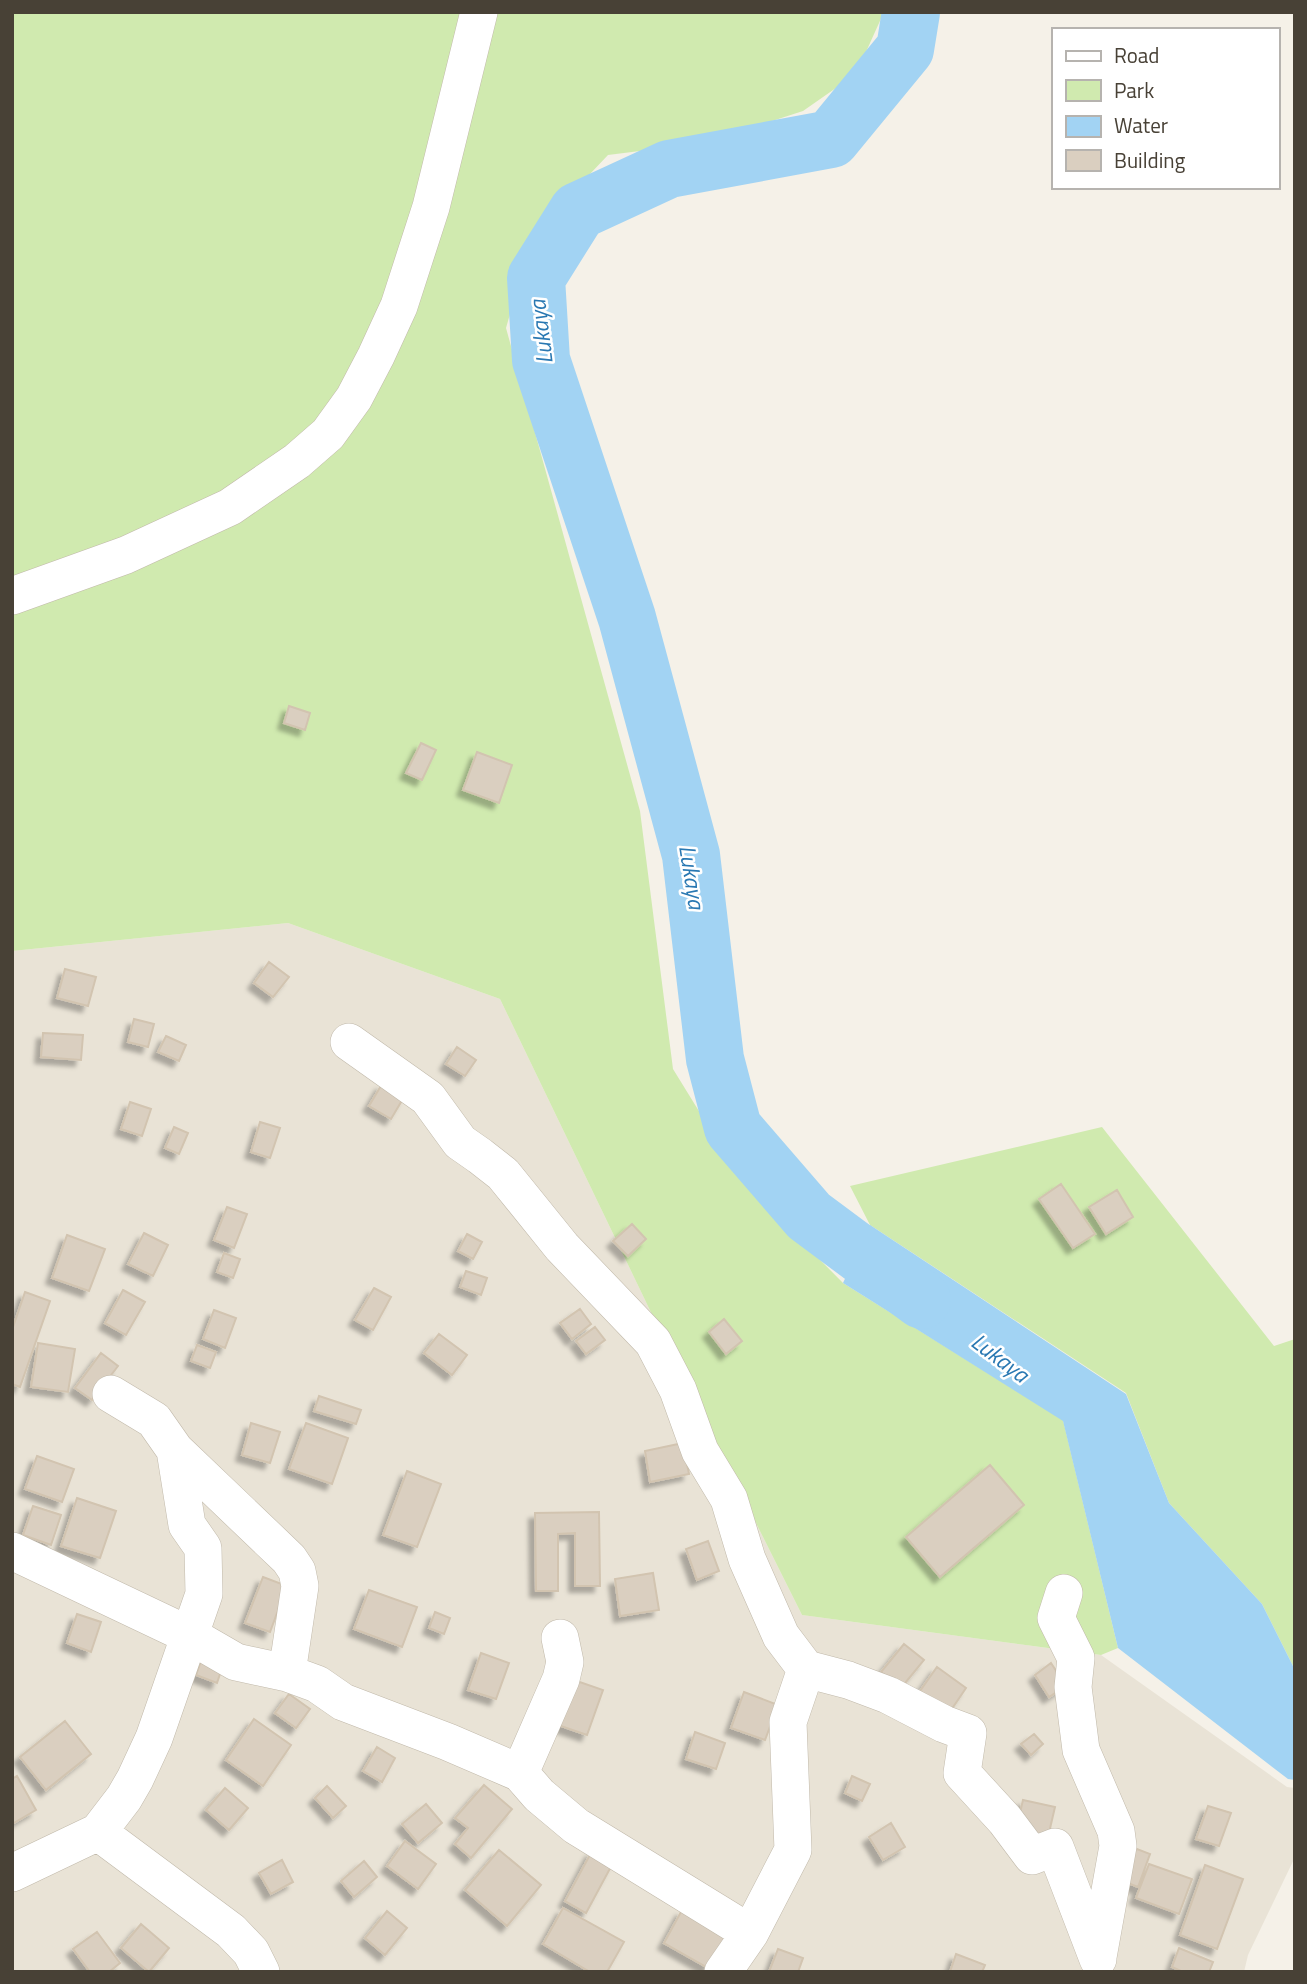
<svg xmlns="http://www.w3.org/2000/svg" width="1307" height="1984" font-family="'Titillium Web',sans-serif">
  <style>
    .residential { fill: #e9e3d6 }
    .green { fill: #d0eaaf }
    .water { fill: #a2d3f3 }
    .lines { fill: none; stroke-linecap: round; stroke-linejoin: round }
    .river { stroke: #a2d3f3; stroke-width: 58 }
    .building { fill: #dacfc0; stroke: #d2c4b0; stroke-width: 2; filter: url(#shadow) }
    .street-casing { stroke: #c1b9aa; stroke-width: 38 }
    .street { stroke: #fff; stroke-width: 37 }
    .labels { text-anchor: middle; stroke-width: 5; stroke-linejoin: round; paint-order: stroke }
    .water-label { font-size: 23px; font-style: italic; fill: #2978b2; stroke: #fff }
  </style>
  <defs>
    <filter id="shadow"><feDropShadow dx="-6" dy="6" stdDeviation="2" flood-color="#0004"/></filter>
  </defs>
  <rect width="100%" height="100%" fill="#f5f1e8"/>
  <path class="residential" d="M288,923L500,999L659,1329L802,1615L1101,1655L1287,1787L1295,1788V1857L1248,1955L1244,1972H12V951Z"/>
  <path class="green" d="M12,12H884L856,74L803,111L704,143L608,155L533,234L506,328L640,811L673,1069L742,1181L843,1283L1063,1420L1118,1648L1101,1655L802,1615L659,1329L500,999L288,923L12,951Z
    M1102,1127L1274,1346L1295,1339V1670L1262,1604L1169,1503L1126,1393L870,1225L850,1186Z"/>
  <path class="water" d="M870,1225L1126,1394L1169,1503L1262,1604L1295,1670V1780L1288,1779L1118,1648L1063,1421L843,1283Z"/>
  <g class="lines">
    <path class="river" d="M911,12L905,49L831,139L669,169L578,211L536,278L541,360L627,618L691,855L715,1059L733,1128L809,1216L922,1300"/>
  </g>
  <path class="building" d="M289,706L310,713L305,730L284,723Z
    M421,743L436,750L422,780L406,773Z
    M477,752L512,765L499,803L463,790Z
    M269,962L289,977L273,997L254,983Z
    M65,969L96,977L88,1006L57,998Z
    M134,1019L154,1024L148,1047L128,1042Z
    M43,1033L83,1035L81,1060L41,1057Z
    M166,1036L186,1045L179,1061L158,1052Z
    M457,1047L476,1060L465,1076L446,1064Z
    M382,1084L404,1097L391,1119L369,1106Z
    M130,1102L151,1109L142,1136L121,1129Z
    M260,1122L280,1128L270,1158L251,1152Z
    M174,1127L188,1133L179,1154L165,1148Z
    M1061,1184L1095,1234L1073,1248L1039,1199Z
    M1117,1190L1133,1217L1106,1234L1089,1207Z
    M227,1207L247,1214L234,1248L214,1240Z
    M632,1224L646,1239L628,1256L613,1241Z
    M144,1233L168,1245L153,1276L128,1264Z
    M467,1234L482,1242L473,1259L458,1251Z
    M67,1235L105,1249L89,1291L52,1278Z
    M224,1253L240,1259L233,1278L217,1272Z
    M466,1271L487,1278L481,1295L460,1287Z
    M374,1288L391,1297L373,1330L355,1320Z
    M123,1290L145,1302L126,1335L105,1323Z
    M25,1292L50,1301L20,1387L12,1384V1330Z
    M580,1309L591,1324L572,1339L560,1323Z
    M214,1310L236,1318L225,1348L203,1339Z
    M724,1319L742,1341L726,1354L709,1332Z
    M595,1327L605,1340L586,1354L576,1341Z
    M439,1334L467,1355L452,1375L424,1353Z
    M38,1343L75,1349L68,1392L31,1387Z
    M197,1345L216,1352L210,1368L191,1361Z
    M101,1353L118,1366L92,1400L75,1388Z
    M319,1396L361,1410L356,1424L314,1411Z
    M251,1423L280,1432L270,1463L242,1455Z
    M306,1423L348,1438L332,1484L289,1469Z
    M683,1443L689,1474L650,1482L645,1451Z
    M37,1456L74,1469L62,1502L25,1489Z
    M990,1465L1024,1505L940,1577L906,1537Z
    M407,1471L441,1484L417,1547L383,1535Z
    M77,1498L116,1511L100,1558L61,1546Z
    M33,1506L61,1515L51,1545L23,1535Z
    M599,1512L600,1586H575V1533L558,1534V1591H536L535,1513Z
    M708,1541L719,1571L697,1580L686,1549Z
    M653,1573L659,1610L620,1616L615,1579Z
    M263,1577L287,1586L270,1632L245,1623Z
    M369,1590L417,1607L402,1647L354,1629Z
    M435,1612L450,1618L444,1634L429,1628Z
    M77,1614L101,1622L91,1652L67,1643Z
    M904,1644L924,1660L901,1688L881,1672Z
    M481,1653L509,1663L496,1699L468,1690Z
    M201,1661L222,1668L217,1683L196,1675Z
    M1051,1663L1066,1686L1049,1697L1035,1675Z
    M937,1667L966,1688L949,1713L920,1691Z
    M568,1678L603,1690L587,1735L552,1723Z
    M744,1692L778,1705L765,1740L731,1728Z
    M289,1694L310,1709L296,1728L275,1713Z
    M254,1719L291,1745L263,1786L226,1760Z
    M65,1721L91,1754L46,1790L20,1757Z
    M695,1732L725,1743L716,1769L686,1759Z
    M1034,1734L1043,1744L1031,1755L1021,1744Z
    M377,1747L395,1758L382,1782L363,1771Z
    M17,1776L36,1810L12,1824V1779Z
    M852,1776L870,1784L862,1801L845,1793Z
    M484,1785L512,1809L471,1858L455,1844L468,1828L455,1818Z
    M327,1786L346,1806L333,1818L315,1798Z
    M225,1788L248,1808L229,1830L206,1810Z
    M1023,1800L1055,1807L1048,1837L1016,1830Z
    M426,1804L442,1823L418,1843L402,1824Z
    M1208,1806L1231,1813L1219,1846L1196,1839Z
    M891,1823L905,1847L883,1860L869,1837Z
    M405,1841L436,1864L418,1889L387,1866Z
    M1129,1846L1150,1854L1138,1887L1117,1879Z
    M499,1850L541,1885L507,1926L465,1890Z
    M592,1851L613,1863L586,1913L565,1901Z
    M282,1860L293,1882L271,1894L259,1873Z
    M364,1861L377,1877L354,1897L341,1881Z
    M1149,1864L1192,1879L1179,1914L1136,1898Z
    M1205,1865L1243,1879L1217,1949L1180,1935Z
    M563,1908L624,1942L607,1972H590L543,1944Z
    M682,1910L727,1935L708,1968L664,1943Z
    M387,1911L407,1928L385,1955L365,1938Z
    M141,1924L169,1948L149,1972L121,1948Z
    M97,1932L120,1963L109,1972H90L73,1949Z
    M1179,1948L1213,1962L1209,1972H1183L1172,1967Z
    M778,1949L803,1958L798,1972H769Z
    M956,1954L985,1965L982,1972H950Z"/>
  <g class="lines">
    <defs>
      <path id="street" d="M12,596L126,555L230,507L297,461L328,434L354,398L376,356L399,306L431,207L479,12
        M349,1042L428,1098L460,1142L480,1156L503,1174L562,1247L653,1342L678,1390L700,1451L729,1499L747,1559L781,1636L806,1669L848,1680L888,1695L944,1724L968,1733L962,1773L1005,1820L1032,1856L1055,1847L1098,1959
        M111,1394L154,1420L175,1450L289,1559L297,1571L300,1586L287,1673
        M12,1551L191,1636L236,1662L287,1673L317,1684L343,1702L448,1742L520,1773L539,1795L576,1826L750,1933
        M1064,1593L1056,1618L1076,1658L1073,1687L1081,1750L1116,1831L1118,1846L1098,1957
        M520,1773L561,1679L565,1662L560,1638
        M98,1832L231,1931L251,1952L261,1972
        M12,1873L98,1832L124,1798L135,1779L154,1738L204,1594L203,1548L187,1525L175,1450
        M723,1972L750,1933L793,1850L788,1722L806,1669"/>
    </defs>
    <use href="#street" class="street-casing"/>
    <use href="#street" class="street"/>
  </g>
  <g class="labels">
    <g class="water-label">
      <text transform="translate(541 332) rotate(-97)" y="8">Lukaya</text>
      <text transform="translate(692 877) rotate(81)" y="8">Lukaya</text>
      <text transform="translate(1000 1358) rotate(37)" y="8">Lukaya</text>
    </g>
  </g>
  <rect width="1307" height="1984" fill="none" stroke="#484136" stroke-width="28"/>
  <rect x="1052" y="28" width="228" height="161" fill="#ffffff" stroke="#b6b3af" stroke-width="2"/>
  <rect x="1066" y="51" width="35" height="10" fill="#ffffff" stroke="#b6b3af" stroke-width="2"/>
  <text x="1114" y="63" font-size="21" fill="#484136">Road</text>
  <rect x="1066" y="80" width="35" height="21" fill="#d0eaaf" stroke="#b6b3af" stroke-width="2"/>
  <text x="1114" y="98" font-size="21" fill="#484136">Park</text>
  <rect x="1066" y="116" width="35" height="21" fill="#a2d3f3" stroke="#b6b3af" stroke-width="2"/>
  <text x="1114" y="133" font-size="21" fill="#484136">Water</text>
  <rect x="1066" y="150" width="35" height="21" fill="#dacfc0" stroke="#b6b3af" stroke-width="2"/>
  <text x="1114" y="168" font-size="21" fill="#484136">Building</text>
</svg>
